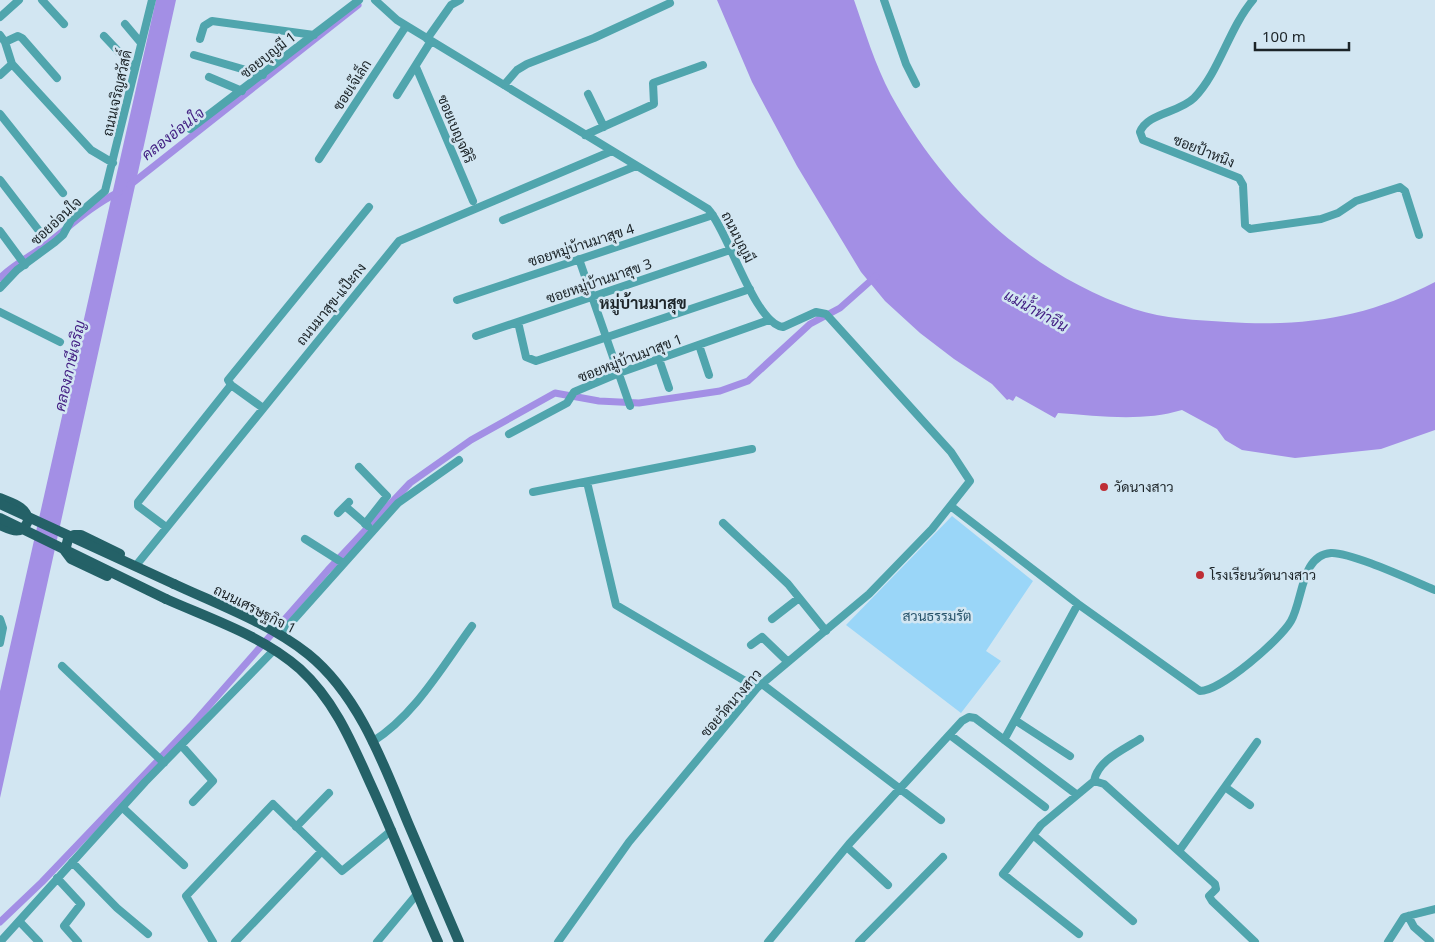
<svg xmlns="http://www.w3.org/2000/svg" width="1435" height="942" font-family="'Noto Sans',Sarabun,sans-serif">
  <style>
    .green { fill: #9ad6f8 }
    .water { fill: #a38fe5 }
    .lines { fill: none; stroke-linecap: round; stroke-linejoin: round }
    .canal { stroke: #a38fe5; stroke-width: 7 }
    .minor { stroke: #50a5ad; stroke-width: 8 }
    .major { stroke: #246167; stroke-width: 10 }
    .major-bridge { stroke: #246167; stroke-width: 10 }
    .poi-dot { fill: #be2e36; stroke: #d2e6f2; stroke-width: 2 }
    .labels { text-anchor: middle; stroke-width: 5; stroke-linejoin: round; paint-order: stroke }
    .street-label { font-size: 14px; fill: #1c2428; stroke: #d2e6f2 }
    .poi-label { font-size: 14px; fill: #1c2428; stroke: #d2e6f2; text-anchor: start }
    .park-label { font-size: 14px; fill: #28546b; stroke: #d2e6f2 }
    .water-label { font-size: 15px; font-style: italic; fill: #442184; stroke: #d2e6f2 }
    .quarter-label { font-size: 16px; font-weight: bold; fill: #1c2428; stroke: #d2e6f2 }
  </style>
  <rect width="100%" height="100%" fill="#d2e6f2"/>
  <path class="green" d="M952,516L1033,581L986,651L1001,661L961,713L846,625Z"/>
  <path class="water" d="M156,0H176L0,798V691Z
    M717,0H854C865,31 875,65 891,95C944,192 1028,273 1134,309C1164,319 1197,320 1227,322C1305,327 1366,318 1435,282V430L1381,449L1295,458L1242,450L1225,440L1217,429L1182,410C1142,422 1099,416 1058,413L1055,418L1016,396L1013,401L1009,399L1007,400L992,384L954,359L920,333L885,301L861,272L797,166L752,82Z"/>
  <g class="lines">
    <path class="canal" d="M130,185L358,5
      M0,278C14,264 31,256 47,244C70,226 92,205 119,192
      M0,922L42,882L191,726L328,570L410,483L471,440L555,393L599,401L639,403L720,391L748,381L810,324L840,308L876,276"/>
    <path class="minor" d="M42,0L64,24
      M375,0L397,20L708,209C729,232 754,323 783,327L816,312L826,314L951,452L970,481L932,529L869,594L757,688L629,842L558,942
      M884,0L906,64L916,84
      M1253,0C1229,28 1219,73 1194,98C1179,113 1147,113 1140,132L1143,140L1239,178L1243,185L1245,225L1250,229L1321,219L1338,213L1356,201L1400,187L1405,191L1419,235
      M0,17L19,0
      M125,24L141,43
      M0,35L5,42L12,64L91,150L113,163
      M104,36L135,69
      M200,39L204,26L212,21L314,35
      M427,39L451,5L460,0
      M5,42L18,36L22,38L57,78
      M194,55L263,75
      M416,67L473,201
      M0,75L12,64
      M209,77L242,91
      M504,85L517,70L527,64L594,38L670,3
      M588,94L604,127
      M397,95L431,41
      M0,114L63,193
      M190,129L359,0
      M585,135L654,104L653,83L703,65
      M319,159L406,26
      M0,180L43,236
      M503,220L636,166
      M0,231L25,265
      M579,259L630,406
      M0,288L17,270L55,242L63,235L71,220L105,191L152,0
      M457,300L713,215
      M0,312L60,342
      M518,322L526,357L536,361L750,289
      M476,336L730,250
      M699,345L709,375
      M659,359L669,388
      M263,408L231,385L228,380L369,207
      M509,434L567,403L574,392L619,373L769,320
      M359,467L387,496L365,524
      M587,482L616,605L757,688
      M533,492L752,449
      M345,506L368,526
      M952,507L1078,604L1200,691C1221,691 1280,640 1291,621C1303,600 1301,555 1331,553C1351,552 1413,581 1435,590
      M338,513L349,502
      M723,523L788,584L826,631
      M166,527L138,506V502L231,385
      M305,539L343,563
      M138,563L399,241L612,151
      M0,619L3,628L0,643
      M772,619L799,598
      M280,635L398,503L459,460
      M751,645L762,637L788,662
      M62,666L164,763
      M762,684L941,820
      M1015,720L1070,756
      M950,735L1045,807
      M1004,740L1078,604
      M372,742C415,715 442,667 472,626
      M181,745L213,781L193,802
      M1094,781C1098,760 1123,750 1140,739
      M1225,787L1250,805
      M123,808L184,865
      M296,827L329,793
      M1033,835L1133,921
      M847,847L888,885
      M1179,851L1257,742
      M72,862L117,908L148,934
      M57,878L81,904L64,926L78,942
      M1408,916L1414,927L1430,941
      M19,921L39,942
      M1079,934L1003,874L1041,825L1094,781L1104,784L1215,884L1216,889L1209,896L1212,901L1255,942
      M0,942L145,782L274,650
      M213,942L186,896L273,804L342,871L392,830
      M235,942L321,852
      M377,942L417,894
      M768,942L849,844L962,721L969,717L975,718L1076,794
      M859,942L943,857
      M1388,942L1404,917L1435,909"/>
    <path class="major" d="M0,498C11,503 27,506 28,521C22,536 11,530 0,525
      M107,576L71,559L65,551L68,539L74,535H81L120,554
      M174,584C219,605 269,623 308,654C359,695 384,765 408,823C425,863 442,902 459,942
      M166,599C211,619 263,636 300,669C335,701 352,743 371,785C395,837 415,890 438,942"/>
    <path class="major-bridge" d="M0,504L174,584
      M0,518L166,599"/>
  </g>
  <g class="poi-dot">
    <circle cx="1104" cy="487" r="5"/>
    <circle cx="1200" cy="575" r="5"/>
  </g>
  <g class="labels">
    <g class="street-label">
      <text transform="translate(268 55) rotate(-38)" y="5">ซอยบุญมี 1</text>
      <text transform="translate(352 85) rotate(-57)" y="5">ซอยเจ๊เล็ก</text>
      <text transform="translate(117 93) rotate(-77)" y="5">ถนนเจริญสวัสดิ์</text>
      <text transform="translate(456 129) rotate(67)" y="5">ซอยเบญจศิริ</text>
      <text transform="translate(1204 151) rotate(22)" y="5">ซอยป้าหนิง</text>
      <text transform="translate(56 221) rotate(-43)" y="5">ซอยอ่อนใจ</text>
      <text transform="translate(738 237) rotate(63)" y="5">ถนนบุญมี</text>
      <text transform="translate(581 245) rotate(-18)" y="5">ซอยหมู่บ้านมาสุข 4</text>
      <text transform="translate(599 281) rotate(-19)" y="5">ซอยหมู่บ้านมาสุข 3</text>
      <text transform="translate(331 304) rotate(-51)" y="5">ถนนมาสุข-แป๊ะกง</text>
      <text transform="translate(630 358) rotate(-21)" y="5">ซอยหมู่บ้านมาสุข 1</text>
      <text transform="translate(255 609) rotate(27)" y="5">ถนนเศรษฐกิจ 1</text>
      <text transform="translate(731 703) rotate(-49)" y="5">ซอยวัดนางสาว</text>
    </g>
    <g class="poi-label">
      <text x="1114" y="492">วัดนางสาว</text>
      <text x="1210" y="580">โรงเรียนวัดนางสาว</text>
    </g>
    <g class="park-label">
      <text x="937" y="621">สวนธรรมรัต</text>
    </g>
    <g class="water-label">
      <text transform="translate(173 134) rotate(-38)" y="5">คลองอ่อนใจ</text>
      <text transform="translate(1036 311) rotate(29)" y="5">แม่น้ำท่าจีน</text>
      <text transform="translate(70 366) rotate(-77)" y="5">คลองภาษีเจริญ</text>
    </g>
    <g class="quarter-label">
      <text x="643" y="309">หมู่บ้านมาสุข</text>
    </g>
  </g>
  <path d="M1255 42v8h94v-8" fill="none" stroke="#1c2428" stroke-width="2.5"/>
  <text x="1262" y="42" font-size="15" fill="#1c2428" stroke="#d2e6f2" stroke-width="4" paint-order="stroke">100 m</text>
</svg>
